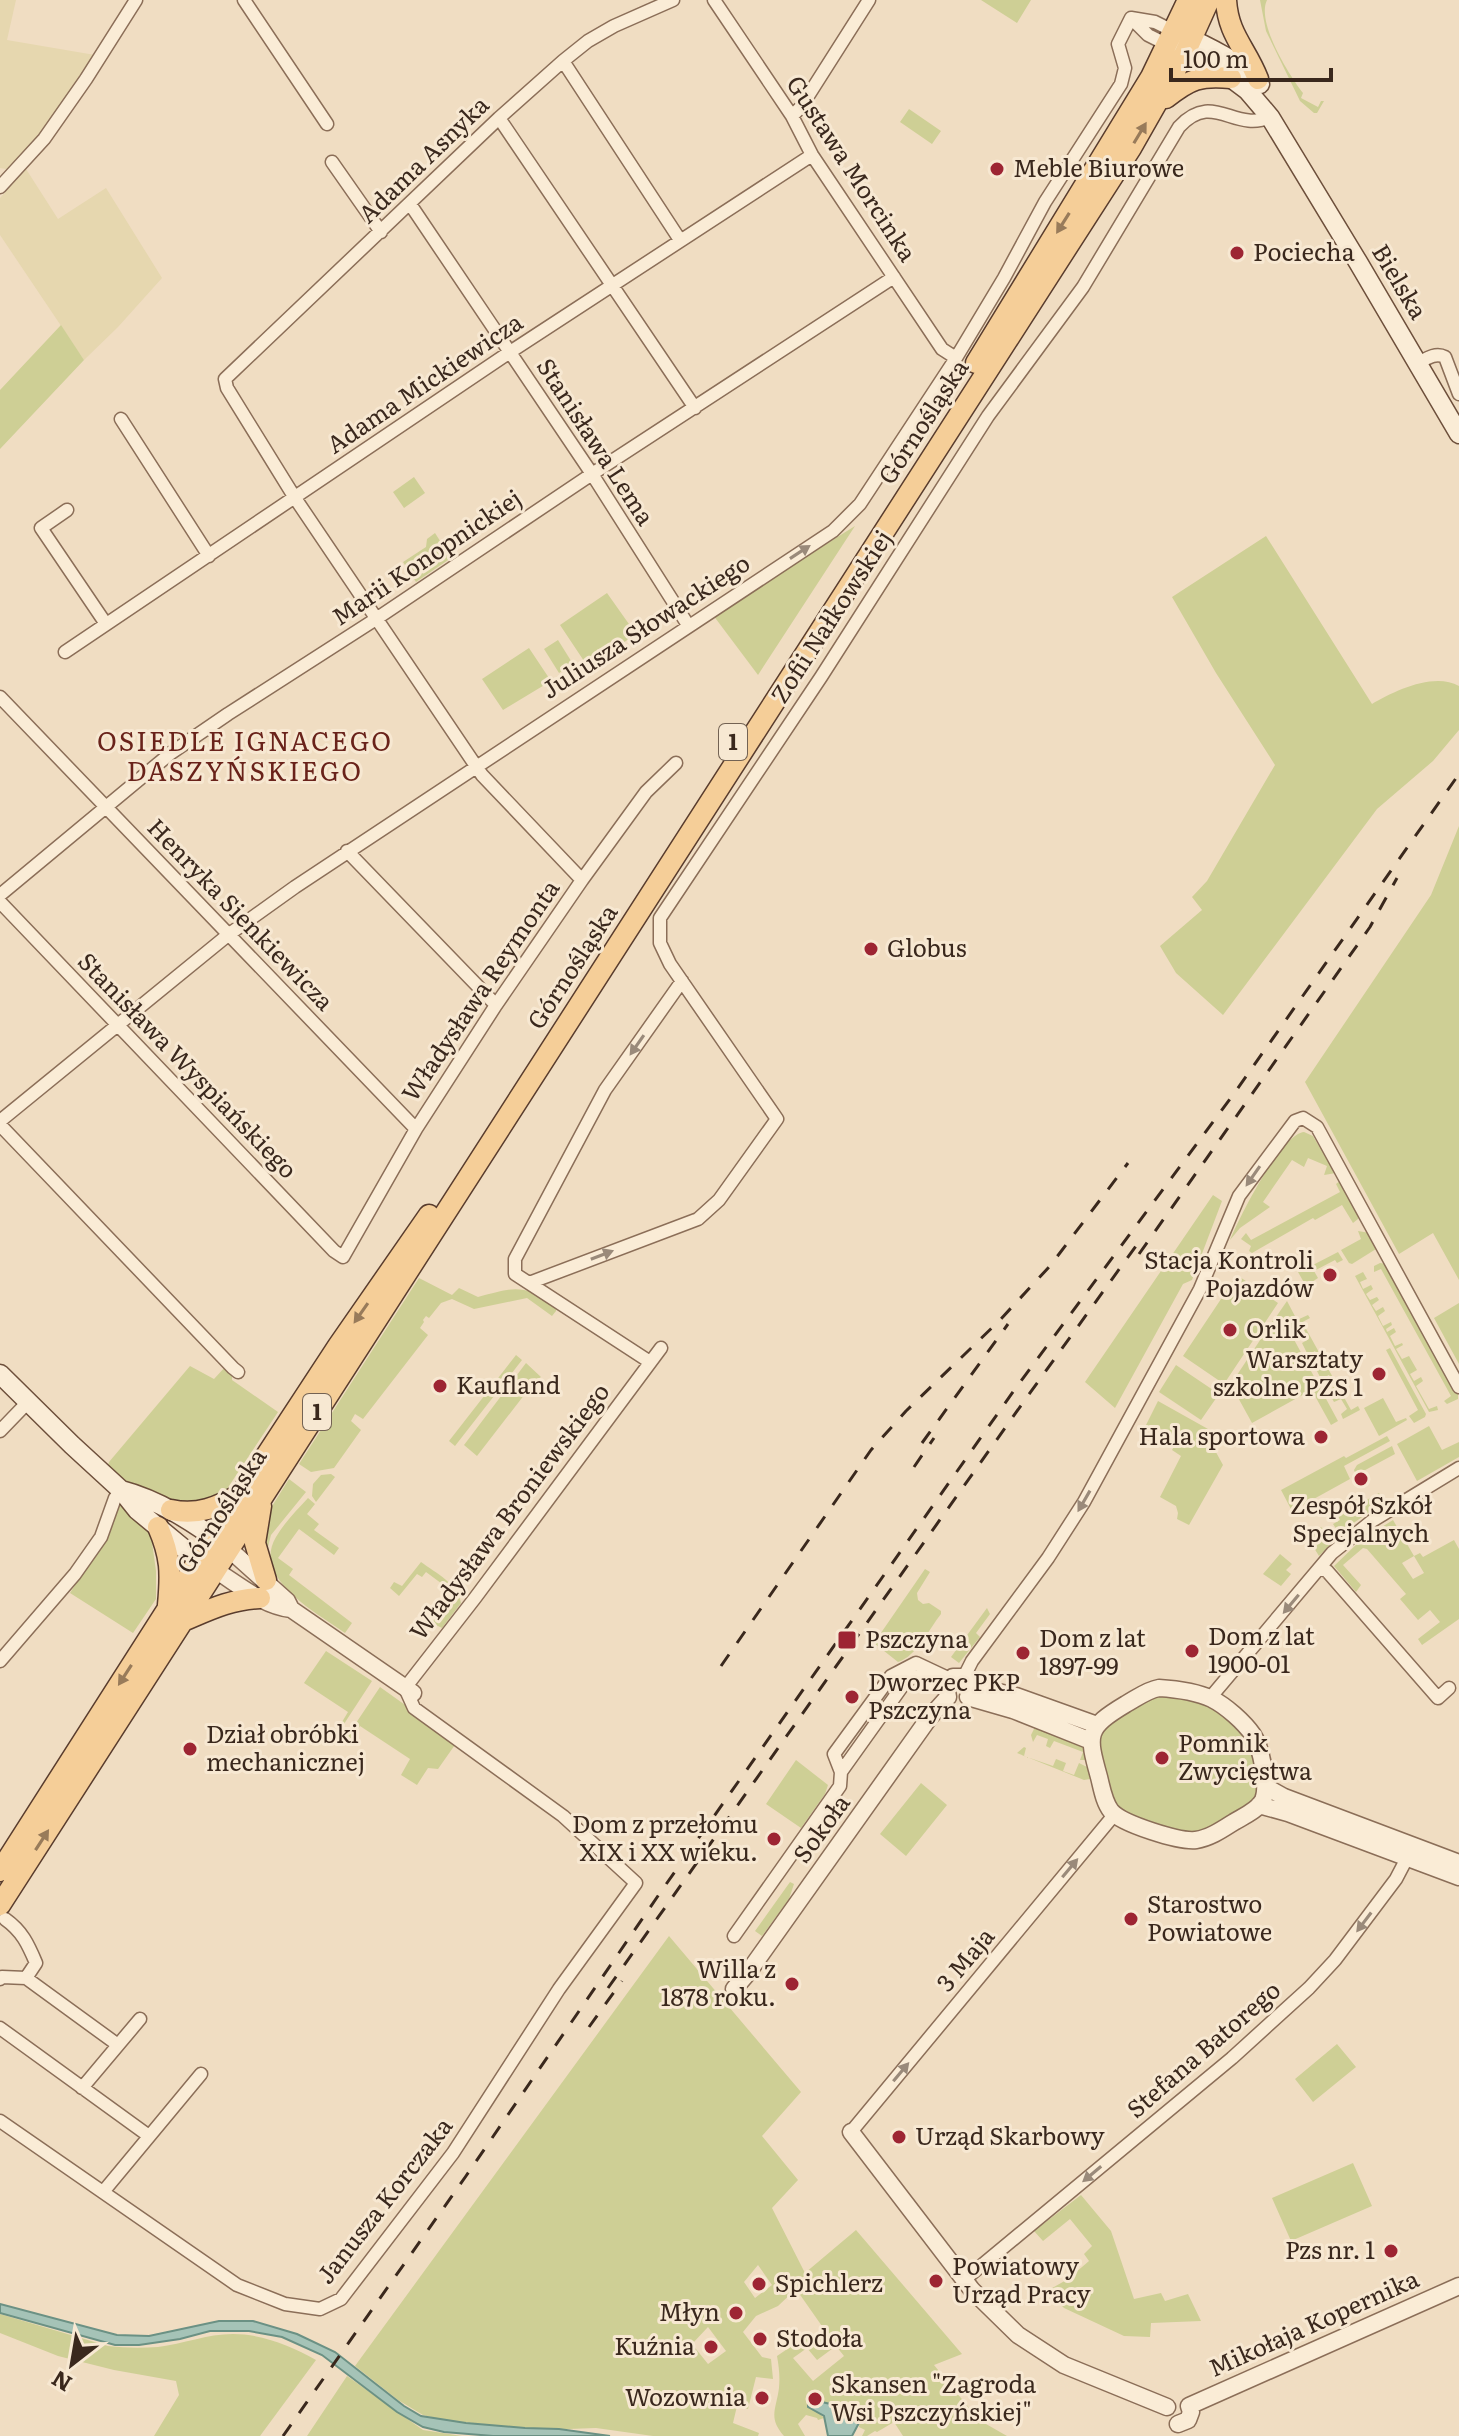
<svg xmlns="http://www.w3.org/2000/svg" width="1459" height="2436" font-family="Literata,serif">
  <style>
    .farmland { fill: #e6d7af }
    .green { fill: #cecf95; fill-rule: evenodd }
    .water { fill: #a5c3b7; stroke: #6b9184; stroke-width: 2 }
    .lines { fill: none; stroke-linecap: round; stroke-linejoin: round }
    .minor-casing { stroke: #8b6e58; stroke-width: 15 }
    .tertiary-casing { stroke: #8b6e58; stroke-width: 19 }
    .secondary-casing { stroke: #6d4f3b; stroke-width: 21 }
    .primary-casing { stroke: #593c2d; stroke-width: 23 }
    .minor { stroke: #faecd6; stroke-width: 12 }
    .tertiary { stroke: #faecd6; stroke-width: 16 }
    .secondary { stroke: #faecd6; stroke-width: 18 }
    .primary { stroke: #f5ce98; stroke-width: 20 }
    .rail { stroke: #3a281d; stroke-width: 3; stroke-dasharray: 14 14; stroke-linecap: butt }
    .oneway { fill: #987b5a }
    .oneway2 { fill: #9a8a7a }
    .poi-dot { fill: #9d2533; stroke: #f7e8d2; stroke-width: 3 }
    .labels { text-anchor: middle; stroke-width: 6; stroke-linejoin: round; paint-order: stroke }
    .shield { fill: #f7e8d2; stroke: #736253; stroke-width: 2 }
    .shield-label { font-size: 22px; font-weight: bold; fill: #3a281d }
    .street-label { font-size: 24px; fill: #3a281d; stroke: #f7e8d2 }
    .poi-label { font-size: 24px; fill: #3a281d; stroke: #f7e8d2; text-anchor: start }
    .neighbourhood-label { font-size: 26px; letter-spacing: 2px; fill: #69221a; stroke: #f7e8d2 }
  </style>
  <rect width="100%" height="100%" fill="#f0ddc2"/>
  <path class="farmland" d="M0,0H16L7,40L95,55L62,107L12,170L0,168Z
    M26,169L58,219L106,188L162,278L118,327L84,360L0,235V198Z"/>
  <path class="green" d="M981,0H1031L1017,23Z
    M1260,0H1267C1256,22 1289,75 1303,93L1301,98L1318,107L1321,101H1324L1317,113H1314L1300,101L1266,31Z
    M909,109L941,131L932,144L900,122Z
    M61,325L84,360L0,449V390Z
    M414,477L425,493L404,508L393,492Z
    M855,526L758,675L713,615Z
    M435,533L451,558L416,582L403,562L426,547L427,539Z
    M1266,536L1372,704C1394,691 1434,672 1459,686V730L1433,761L1377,809L1223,1015L1176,973L1160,946L1202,910L1192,897L1207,881L1275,765L1216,673L1172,597Z
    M607,593L636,634L588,667L560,625Z
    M558,640L573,664L559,673L544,649Z
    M529,648L551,681L503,710L482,679Z
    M1459,826V1280L1433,1233L1399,1254L1305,1082L1431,895Z
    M1304,1132L1313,1136L1320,1148L1322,1146L1336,1173L1324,1175L1327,1166L1308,1158L1304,1167L1292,1160L1263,1202L1270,1207L1240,1228L1230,1240C1239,1218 1281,1134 1304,1132Z
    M1341,1180L1359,1213L1358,1219L1353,1223L1342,1205L1315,1220L1313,1218L1252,1253L1249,1251L1251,1246L1241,1239L1246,1233L1251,1240L1340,1192L1336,1184Z
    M1213,1195L1222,1201L1192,1280L1183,1284L1115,1408L1085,1382Z
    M1358,1231L1370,1233L1376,1249L1352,1264L1349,1263L1341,1250L1361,1239Z
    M1338,1252L1343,1260L1337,1263L1335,1260L1314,1271L1318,1278L1306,1286L1298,1272L1300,1264L1307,1259L1311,1266Z
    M1380,1263L1387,1264L1458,1393V1399L1447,1404L1444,1401L1451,1396L1381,1269L1374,1272V1266Z
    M1363,1272L1367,1279L1360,1282L1363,1289L1371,1285L1373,1289L1366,1294L1370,1300L1377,1297L1379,1300L1372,1305L1376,1311L1383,1307L1385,1311L1378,1316L1383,1326L1391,1322L1392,1325L1386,1329L1387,1332L1394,1328L1396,1332L1390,1336L1395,1346L1402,1343L1403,1345L1396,1349L1402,1359L1409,1356L1417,1370L1410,1374L1414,1381L1421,1377L1423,1381L1416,1386L1429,1409L1437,1406L1438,1410L1429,1412L1355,1276Z
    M1237,1275L1278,1303L1224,1384L1183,1356Z
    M419,1278L452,1295L459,1288L478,1297C516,1287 520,1284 556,1304V1311L552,1316L527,1298L474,1309L452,1299L441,1303L429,1318L426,1316L423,1320L424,1322L420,1328L428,1335L363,1419L355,1414L351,1421L361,1430L334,1468L311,1472L299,1464Z
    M1287,1301L1297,1320L1308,1315L1310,1318L1284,1332L1276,1317Z
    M1459,1303V1364L1434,1318Z
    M1274,1319L1284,1337L1291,1334L1338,1421L1331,1425L1315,1396L1312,1397L1308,1392L1252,1423L1230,1383L1239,1378L1237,1375Z
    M1305,1327L1351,1410L1358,1406L1360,1410L1343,1419L1341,1414L1347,1409L1341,1399L1334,1402L1328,1391L1335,1386L1329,1375L1321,1379L1315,1367L1322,1362L1315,1351L1308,1355L1302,1343L1309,1339L1303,1328Z
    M1390,1348L1426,1414L1425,1417L1414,1423L1409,1416L1418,1410L1386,1350Z
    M516,1355L522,1360L455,1446L449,1441Z
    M526,1363L541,1377L535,1381L477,1456L464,1445Z
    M1176,1365L1219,1394L1201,1420L1159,1392Z
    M190,1366L214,1379L226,1366L232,1375V1380L278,1412L227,1489C196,1523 136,1492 107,1468L109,1462Z
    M1383,1398L1396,1422L1406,1418L1407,1420L1379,1436L1364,1408Z
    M1158,1401L1208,1429L1206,1434L1223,1465L1189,1525L1177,1519L1178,1513L1176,1506L1160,1497L1181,1456L1172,1450L1178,1439L1159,1428L1157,1430L1146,1425Z
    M1429,1426L1442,1450L1459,1442V1457L1417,1481L1397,1444Z
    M1387,1436L1390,1441L1344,1466L1350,1479L1292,1511L1281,1490L1344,1456L1346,1458Z
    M1392,1446L1395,1454L1356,1475L1354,1470L1357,1465Z
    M331,1474L335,1477L316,1502L312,1496L313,1484L321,1475Z
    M289,1479L306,1492L271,1535L267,1551L260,1550L269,1511Z
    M1379,1493L1384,1502L1339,1533L1333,1524L1340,1520L1338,1516Z
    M308,1498L315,1504L307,1514L319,1524L314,1530L339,1548L334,1555L299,1529L278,1558L293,1569L289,1575L352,1623L345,1633C318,1613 251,1579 276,1537C284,1523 297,1510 308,1498Z
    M119,1504L151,1535L156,1571V1599L133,1633L70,1593L94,1556Z
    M1393,1520L1414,1556L1420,1553L1423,1557L1454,1540L1459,1549V1619L1422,1645L1418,1639L1440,1622L1430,1610L1418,1620L1400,1599L1406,1594L1367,1549L1363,1548L1343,1565L1361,1585L1356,1592L1334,1566L1361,1540ZM1414,1556L1424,1573L1413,1579L1402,1563Z
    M1329,1526L1336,1539L1319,1556L1306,1535L1321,1527L1323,1529Z
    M1280,1554L1292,1564L1286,1570L1291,1574L1281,1586L1263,1574Z
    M421,1562C436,1573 458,1584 461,1603L442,1628L432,1623L436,1617L440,1619L457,1595L426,1572L422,1577L417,1574L399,1596L390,1588L394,1582L402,1586Z
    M925,1569L930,1572L917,1593L918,1600L923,1604L929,1603L941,1611V1614C929,1629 917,1656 898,1662L874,1643Z
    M987,1608L990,1614L976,1633L980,1637L959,1663L951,1657Z
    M326,1651L372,1681L342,1727H339L348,1712L304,1683Z
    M380,1687L457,1742L438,1769L428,1768L417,1785L401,1775L410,1759L360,1726L350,1741L346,1738Z
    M1160,1693L1202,1701L1219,1709L1248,1738L1259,1775L1258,1792L1253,1801L1212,1830L1187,1835L1127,1816L1115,1806L1098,1743L1103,1728L1107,1723Z
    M1035,1727L1083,1746L1086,1760H1080L1083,1752L1054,1741L1050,1748L1046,1746L1048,1739L1037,1735L1033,1742L1031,1735Z
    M1024,1747L1026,1748L1024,1756L1053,1766L1056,1759L1066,1763L1063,1771L1074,1775L1079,1763L1089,1768L1090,1779L1084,1780L1017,1753Z
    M796,1760L828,1785L825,1794L801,1828L766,1804Z
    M921,1783L947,1805L906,1856L880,1834Z
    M790,1882L794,1884L789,1899L762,1936L755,1931Z
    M669,1936L801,2092L762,2136L798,2180L772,2208L805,2273L856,2230L962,2354L934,2365L979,2420L1007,2436H903L894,2422L877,2432L875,2431L867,2436H862L865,2430L859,2427L860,2421L853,2409L816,2410L824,2418L818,2420L817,2418L806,2415L798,2424L805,2436H784C768,2418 776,2410 779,2388C780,2377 779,2367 777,2356L805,2337L809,2341L824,2329L796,2289L778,2306L756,2316L743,2332L762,2357L771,2359L773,2379L756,2377L748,2409L737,2406L733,2423L759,2433L758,2436H653L596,2428L542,2430L443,2420L423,2415L398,2400L355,2366ZM758,2265L772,2285L755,2298L744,2282ZM708,2327L726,2351L708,2364L692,2344ZM836,2346L844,2356L813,2381L793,2358L807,2348L817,2360Z
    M1337,2044L1356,2067L1313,2102L1295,2079Z
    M1353,2163L1372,2206L1291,2241L1272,2198Z
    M1081,2195L1111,2231L1134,2299L1161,2293L1165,2301L1188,2294L1201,2321L1151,2323L1150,2337L1124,2336L1064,2308L1047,2291L1068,2279L1089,2261L1084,2254L1092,2246L1070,2219L1043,2241L1034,2231Z
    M0,2314L108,2346C125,2348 141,2348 158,2347C183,2344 207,2334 233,2334C262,2334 291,2346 316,2360L260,2436H154L179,2395L176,2381L114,2370L58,2356L0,2333Z
    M347,2376L423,2430L462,2436H307Z"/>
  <path class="water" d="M0,2304L117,2335L149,2336L219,2321H253L297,2334L335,2352L404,2406L421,2416L466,2423L525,2428L559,2429L610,2436H493L444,2432L423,2427L397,2412L322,2355L282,2337L249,2331H210L180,2339L139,2345H115L0,2313Z
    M808,2399L853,2409L860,2421L852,2436H828L824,2416L808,2407Z"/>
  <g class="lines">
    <defs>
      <path id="minor" d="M244,0L327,124
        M714,0L792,116L812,155L942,349L956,358
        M1131,18L1148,35L1168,45
        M1131,18L1155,22L1175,32
        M563,61L680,240
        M792,116L801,107L869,0
        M499,118L695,408
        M332,162L381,232
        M0,187L44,139L86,79L136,0
        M410,204L592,474L688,625
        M1417,364C1426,359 1435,352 1445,357L1459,394
        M121,419L209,556
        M67,510L41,528L106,624
        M65,652L510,352L812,155
        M0,697L416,1129
        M347,851L496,1005
        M582,880L482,775L295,498L227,388L225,379L499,118L563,61L588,41L614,26L673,0
        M0,895L171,753L228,714L376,619L592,474L894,277
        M0,902L334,1251L343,1257L416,1129L496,1005L582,880L646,792L676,763
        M0,1121L228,935L295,887L833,531L860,504L956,358L1004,278L1045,202L1121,84L1125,68L1118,44L1131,18
        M0,1125L233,1368L238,1372
        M529,1283L698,1219L719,1200L777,1119L670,964L660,943V918L821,677L988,416L1083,287L1179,127C1213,90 1234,133 1270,117
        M650,1362L515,1274V1259L605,1090L682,981
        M0,1431L28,1402
        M1320,1568L1327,1571L1438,1698L1449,1688
        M0,1661L75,1574L101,1537L115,1498L121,1490
        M964,1677L972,1661L1048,1558L1084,1502L1200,1289L1239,1196L1295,1121L1303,1118L1317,1127L1459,1387
        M1210,1698L1332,1553L1372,1521L1459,1468
        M841,1772L834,1754L891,1676L916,1663L950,1679
        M5,1919C22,1931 28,1944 36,1963L26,1978
        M734,1936L840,1786L841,1772L906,1681L916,1676L946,1689
        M0,1979L2,1977L26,1978L118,2045
        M0,2028L149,2136
        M82,2088L140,2019
        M0,2121L237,2285L285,2304L320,2309L341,2299L453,2153L559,1989L636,1883L563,1816L414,1708L405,1688L475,1598L661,1348
        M851,2132L1114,1815
        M103,2192L201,2074
        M964,2280L1232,2058L1309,1988L1335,1960L1396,1879L1407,1858"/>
      <path id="tertiary" d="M229,1549L287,1601L291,1609
        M215,1570C238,1584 263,1606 291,1609L413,1693
        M971,1686L1016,1696L1097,1725
        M1159,1688C1175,1689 1197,1692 1212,1699C1226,1706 1244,1722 1253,1735C1261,1747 1269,1786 1263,1800C1258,1810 1244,1816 1234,1822C1223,1829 1210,1838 1196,1840C1180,1842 1122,1824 1111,1811C1104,1802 1102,1789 1099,1777C1087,1734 1086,1728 1126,1704C1137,1698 1147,1690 1159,1688Z
        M948,1697L946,1685L953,1677H964L971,1686
        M968,1697L1013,1710L1091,1741
        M1266,1787L1284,1797L1459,1863
        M1259,1805L1288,1813L1459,1877
        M734,1989L747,1974L929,1718L948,1697
        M851,2132L972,2290L1018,2335L1064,2365L1167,2407
        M1189,2406L1459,2286
        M1178,2424L1188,2420L1191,2412L1189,2406"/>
      <path id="secondary" d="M1180,34C1201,43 1249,66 1260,84
        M1174,48L1231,78L1247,90L1270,117L1358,262L1459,434
        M0,1374L72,1445L121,1490L137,1510L183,1548L210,1566
        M121,1490C159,1500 193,1522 224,1545"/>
      <path id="primary" d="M1226,0C1228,35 1246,48 1258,79
        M1166,98C1190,79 1200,75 1231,78
        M976,363L1151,77L1188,0
        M261,1506L255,1543L266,1580
        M171,1510C198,1516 217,1507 241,1494
        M158,1527C171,1557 171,1573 168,1605
        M183,1621C209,1610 231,1599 260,1598
        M0,1871L241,1494L338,1346L429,1215
        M0,1905L1131,148L1185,53L1209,0"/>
    </defs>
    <use href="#minor" class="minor-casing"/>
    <use href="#tertiary" class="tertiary-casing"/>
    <use href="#secondary" class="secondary-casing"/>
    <use href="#primary" class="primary-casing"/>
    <use href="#minor" class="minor"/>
    <use href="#tertiary" class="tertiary"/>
    <use href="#secondary" class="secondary"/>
    <use href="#primary" class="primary"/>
    <path class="rail" d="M1139,1254L1370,927L1397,878
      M922,1443L1008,1324
      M914,1467L934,1438
      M721,1666L871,1450L906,1411L999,1321L1050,1266L1128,1163
      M608,1988L1027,1397L1141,1239
      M589,2027L622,1981
      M283,2436L466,2176L662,1890L1015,1389L1233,1095L1459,774"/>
  </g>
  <defs><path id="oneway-solid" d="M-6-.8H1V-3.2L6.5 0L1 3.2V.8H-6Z" transform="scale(2)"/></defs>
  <g class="oneway">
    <use href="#oneway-solid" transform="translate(1140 133) rotate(-59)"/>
    <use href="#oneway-solid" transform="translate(1063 223) rotate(122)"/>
    <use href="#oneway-solid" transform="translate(361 1313) rotate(125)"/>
    <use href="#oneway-solid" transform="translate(125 1675) rotate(123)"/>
    <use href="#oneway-solid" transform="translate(42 1840) rotate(-57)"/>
  </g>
  <g class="oneway2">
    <use href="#oneway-solid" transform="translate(800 552) rotate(-33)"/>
    <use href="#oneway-solid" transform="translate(637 1045) rotate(125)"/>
    <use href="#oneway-solid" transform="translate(1253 1176) rotate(125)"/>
    <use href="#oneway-solid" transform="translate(602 1255) rotate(-21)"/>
    <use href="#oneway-solid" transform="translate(1084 1501) rotate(120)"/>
    <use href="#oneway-solid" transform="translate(1291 1604) rotate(130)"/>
    <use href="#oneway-solid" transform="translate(1070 1868) rotate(-50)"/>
    <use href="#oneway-solid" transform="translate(1364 1922) rotate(127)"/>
    <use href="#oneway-solid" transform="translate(901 2072) rotate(-50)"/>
    <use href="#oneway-solid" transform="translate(1092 2174) rotate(140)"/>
  </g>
  <g class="poi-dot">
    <circle cx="997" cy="169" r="8"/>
    <circle cx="1237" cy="253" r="8"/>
    <circle cx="871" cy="949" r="8"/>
    <circle cx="1330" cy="1275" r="8"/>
    <circle cx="1230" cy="1330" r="8"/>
    <circle cx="1379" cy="1374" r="8"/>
    <circle cx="440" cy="1386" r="8"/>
    <circle cx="1321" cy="1437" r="8"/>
    <circle cx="1361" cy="1479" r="8"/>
    <rect x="837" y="1630" width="20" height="20" rx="4"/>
    <circle cx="1192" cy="1651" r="8"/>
    <circle cx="1023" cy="1653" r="8"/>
    <circle cx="852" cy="1697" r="8"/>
    <circle cx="190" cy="1749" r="8"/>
    <circle cx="1162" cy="1758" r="8"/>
    <circle cx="774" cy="1839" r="8"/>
    <circle cx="1131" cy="1919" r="8"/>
    <circle cx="792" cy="1984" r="8"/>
    <circle cx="899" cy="2137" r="8"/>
    <circle cx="1391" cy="2251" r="8"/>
    <circle cx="936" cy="2281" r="8"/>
    <circle cx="759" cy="2284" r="8"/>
    <circle cx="736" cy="2313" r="8"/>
    <circle cx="760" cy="2339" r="8"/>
    <circle cx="711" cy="2347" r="8"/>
    <circle cx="762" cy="2398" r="8"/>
    <circle cx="815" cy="2399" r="8"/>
  </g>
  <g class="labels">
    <g class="shield">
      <rect x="719" y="724" width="28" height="36" rx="6"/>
      <rect x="303" y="1394" width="28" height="36" rx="6"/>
    </g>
    <g class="shield-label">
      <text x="733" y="750">1</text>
      <text x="317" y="1420">1</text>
    </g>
    <g class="street-label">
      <text transform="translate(424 160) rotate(-44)" y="8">Adama Asnyka</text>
      <text transform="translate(851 169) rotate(57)" y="8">Gustawa Morcinka</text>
      <text transform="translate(1399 282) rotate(59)" y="8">Bielska</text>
      <text transform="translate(425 384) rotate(-34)" y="8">Adama Mickiewicza</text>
      <text transform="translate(924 422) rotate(-57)" y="8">Górnośląska</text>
      <text transform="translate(595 442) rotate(57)" y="8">Stanisława Lema</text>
      <text transform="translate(427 558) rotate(-34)" y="8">Marii Konopnickiej</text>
      <text transform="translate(832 617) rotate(-57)" y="8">Zofii Nałkowskiej</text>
      <text transform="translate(646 627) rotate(-33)" y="8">Juliusza Słowackiego</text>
      <text transform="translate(240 915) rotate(46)" y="8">Henryka Sienkiewicza</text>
      <text transform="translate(573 967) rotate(-57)" y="8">Górnośląska</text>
      <text transform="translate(481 991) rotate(-56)" y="8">Władysława Reymonta</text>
      <text transform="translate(187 1066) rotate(46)" y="8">Stanisława Wyspiańskiego</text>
      <text transform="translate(222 1511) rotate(-57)" y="8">Górnośląska</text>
      <text transform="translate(510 1512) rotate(-53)" y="8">Władysława Broniewskiego</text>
      <text transform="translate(822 1829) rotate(-54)" y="8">Sokoła</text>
      <text transform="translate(966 1960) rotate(-50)" y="8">3 Maja</text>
      <text transform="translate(1204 2050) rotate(-41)" y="8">Stefana Batorego</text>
      <text transform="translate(385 2201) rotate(-52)" y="8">Janusza Korczaka</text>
      <text transform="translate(1314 2324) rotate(-24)" y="8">Mikołaja Kopernika</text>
    </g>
    <g class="poi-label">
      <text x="1013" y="177">Meble Biurowe</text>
      <text x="1253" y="261">Pociecha</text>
      <text x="887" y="957">Globus</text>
      <text x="1314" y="1269" text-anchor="end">Stacja Kontroli<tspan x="1314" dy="28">Pojazdów</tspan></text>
      <text x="1246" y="1338">Orlik</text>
      <text x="1363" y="1368" text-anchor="end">Warsztaty<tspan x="1363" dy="28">szkolne PZS 1</tspan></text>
      <text x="456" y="1394">Kaufland</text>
      <text x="1305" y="1445" text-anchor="end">Hala sportowa</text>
      <text x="1361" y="1514" text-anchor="middle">Zespół Szkół<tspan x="1361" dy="28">Specjalnych</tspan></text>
      <text x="1208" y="1645">Dom z lat<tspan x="1208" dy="28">1900-01</tspan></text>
      <text x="1039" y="1647">Dom z lat<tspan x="1039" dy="28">1897-99</tspan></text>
      <text x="865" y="1648">Pszczyna</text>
      <text x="868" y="1691">Dworzec PKP<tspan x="868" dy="28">Pszczyna</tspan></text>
      <text x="206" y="1743">Dział obróbki<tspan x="206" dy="28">mechanicznej</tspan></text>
      <text x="1178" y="1752">Pomnik<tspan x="1178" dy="28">Zwycięstwa</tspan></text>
      <text x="758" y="1833" text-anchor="end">Dom z przełomu<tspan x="758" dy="28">XIX i XX wieku.</tspan></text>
      <text x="1147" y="1913">Starostwo<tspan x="1147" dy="28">Powiatowe</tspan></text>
      <text x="776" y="1978" text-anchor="end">Willa z<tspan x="776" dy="28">1878 roku.</tspan></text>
      <text x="915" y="2145">Urząd Skarbowy</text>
      <text x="1375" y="2259" text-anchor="end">Pzs nr. 1</text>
      <text x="952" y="2275">Powiatowy<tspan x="952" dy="28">Urząd Pracy</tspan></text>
      <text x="775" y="2292">Spichlerz</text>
      <text x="720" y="2321" text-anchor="end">Młyn</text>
      <text x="776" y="2347">Stodoła</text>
      <text x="695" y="2355" text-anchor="end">Kuźnia</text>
      <text x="831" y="2393">Skansen "Zagroda<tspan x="831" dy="28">Wsi Pszczyńskiej"</tspan></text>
      <text x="746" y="2406" text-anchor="end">Wozownia</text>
    </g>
    <g class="neighbourhood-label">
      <text x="245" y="751">OSIEDLE IGNACEGO<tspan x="245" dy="30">DASZYŃSKIEGO</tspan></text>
    </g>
  </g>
  <g transform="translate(72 2364) rotate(211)" stroke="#f7e8d2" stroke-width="6" paint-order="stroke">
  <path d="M0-6L14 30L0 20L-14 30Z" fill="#3a281d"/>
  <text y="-12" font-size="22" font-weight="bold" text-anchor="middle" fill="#3a281d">N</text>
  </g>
  <path d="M1171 68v12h160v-12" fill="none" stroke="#3a281d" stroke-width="4"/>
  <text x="1183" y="68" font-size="24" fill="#3a281d" stroke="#f7e8d2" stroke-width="6" paint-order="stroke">100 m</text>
</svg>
